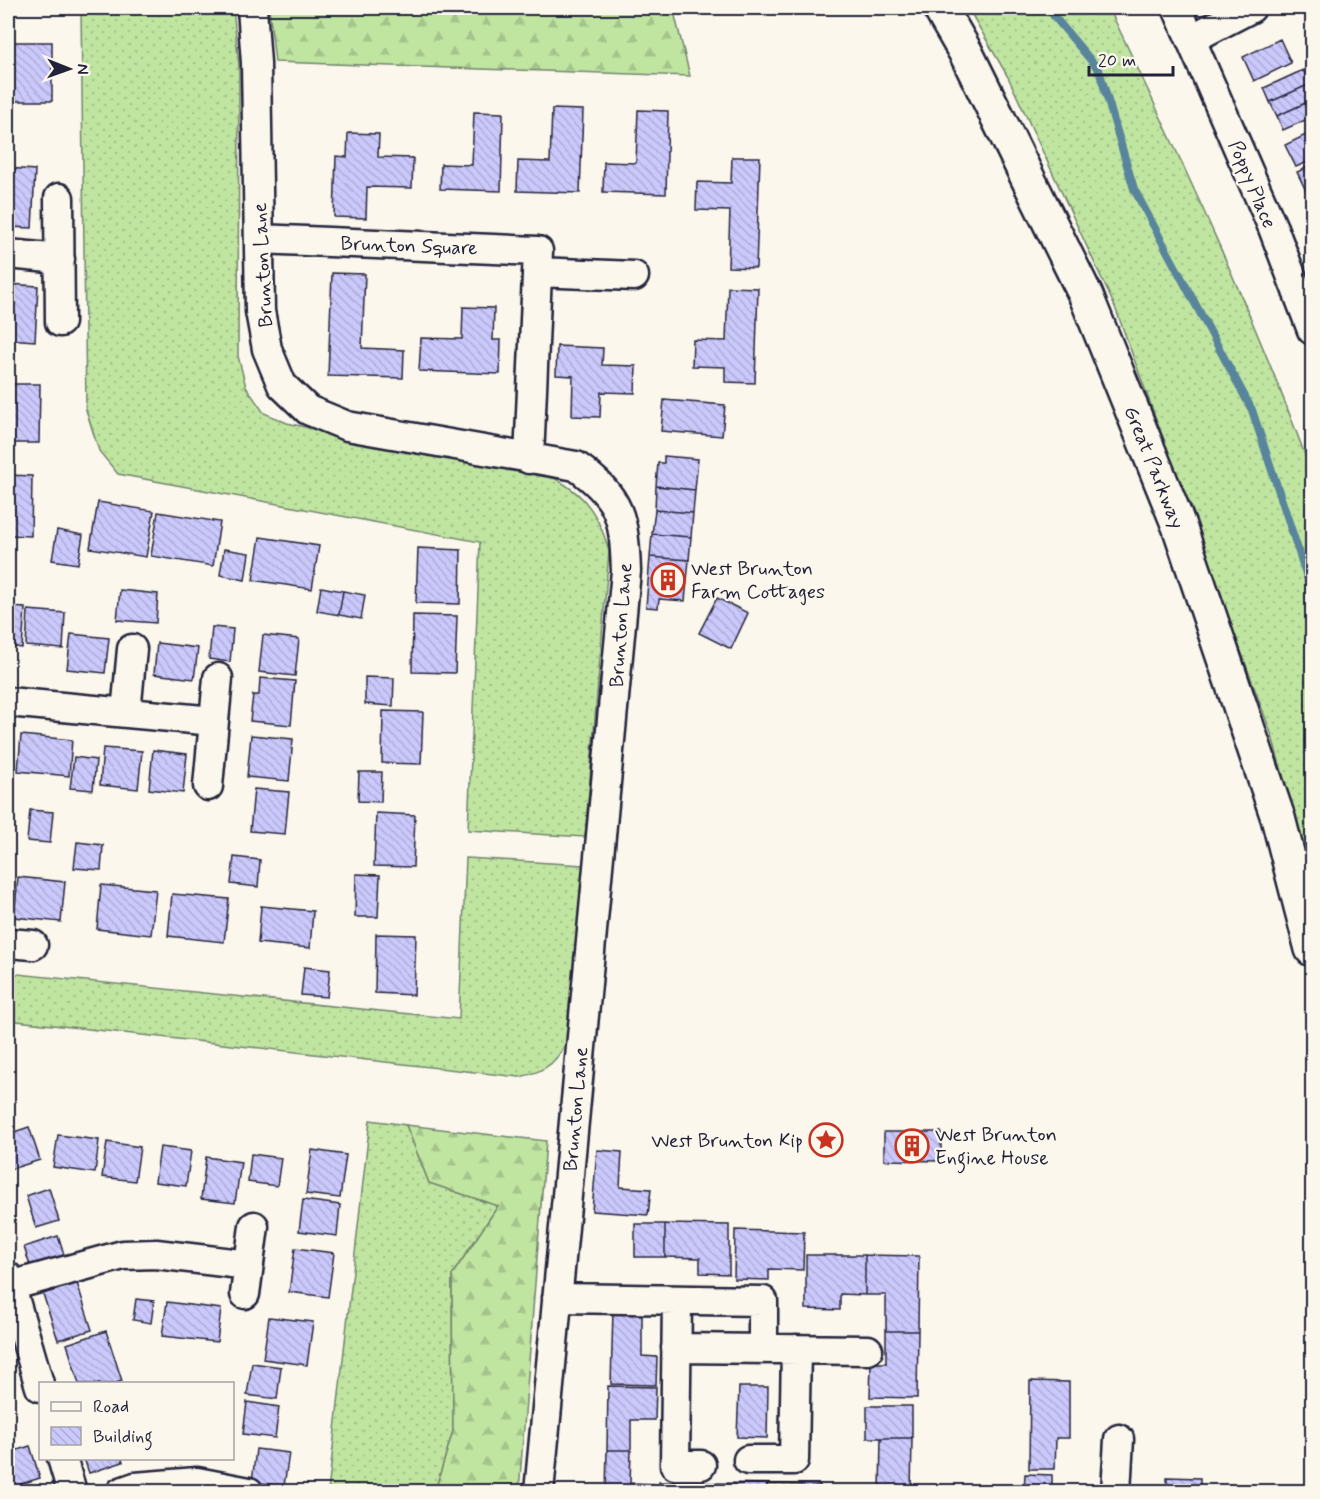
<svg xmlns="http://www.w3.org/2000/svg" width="1320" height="1499" font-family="Mynerve,sans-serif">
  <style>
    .grass { fill: url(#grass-dots); stroke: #71846e; stroke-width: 1.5 }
    .forest { fill: url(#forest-firs); stroke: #71846e; stroke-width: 1.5 }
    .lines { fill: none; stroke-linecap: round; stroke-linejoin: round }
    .stream { stroke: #58859c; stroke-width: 8 }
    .building { fill: url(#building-back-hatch); stroke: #22223b; stroke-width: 1.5 }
    .minor-casing { stroke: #22223b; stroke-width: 33 }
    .tertiary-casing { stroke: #22223b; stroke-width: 38 }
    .minor { stroke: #fbf7ec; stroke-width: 28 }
    .tertiary { stroke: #fbf7ec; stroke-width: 33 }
    .labels { text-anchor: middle; stroke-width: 4.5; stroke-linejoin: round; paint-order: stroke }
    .street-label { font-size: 20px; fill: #22223b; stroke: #fbf7ec }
    .poi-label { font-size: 20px; fill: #22223b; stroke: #fbf7ec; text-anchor: start }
  </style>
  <defs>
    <pattern id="grass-dots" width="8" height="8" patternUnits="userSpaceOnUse" patternTransform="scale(1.5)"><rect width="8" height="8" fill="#c0e5a0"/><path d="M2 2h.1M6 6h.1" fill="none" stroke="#a5c48b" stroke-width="1.8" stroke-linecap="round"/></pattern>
    <pattern id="forest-firs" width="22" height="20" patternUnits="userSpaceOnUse" patternTransform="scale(1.5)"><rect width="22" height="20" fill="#c0e5a0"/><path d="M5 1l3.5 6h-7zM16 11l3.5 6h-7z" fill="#a5c48b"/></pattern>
    <pattern id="building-back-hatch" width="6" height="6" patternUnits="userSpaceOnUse" patternTransform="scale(1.5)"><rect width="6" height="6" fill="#cbc8fb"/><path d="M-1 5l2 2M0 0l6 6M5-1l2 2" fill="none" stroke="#aeacd8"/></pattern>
  </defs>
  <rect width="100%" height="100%" fill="#fbf7ec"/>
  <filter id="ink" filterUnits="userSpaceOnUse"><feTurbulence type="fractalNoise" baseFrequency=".0167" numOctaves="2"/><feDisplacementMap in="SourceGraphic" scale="12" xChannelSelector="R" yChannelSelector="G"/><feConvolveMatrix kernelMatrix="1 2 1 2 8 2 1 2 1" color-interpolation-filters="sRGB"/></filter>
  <g filter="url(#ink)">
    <path class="grass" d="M81,8H233L239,66L238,356L246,387L264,413L287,423L367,441L537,469C579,489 596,505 609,551L585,837L468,830L480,542L118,474L99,451L86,410Z
      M968,8H1109C1182,161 1254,314 1312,474V880L1272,736L1115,307L1008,77Z
      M466,858L583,865L569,1036C558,1062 547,1071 520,1077L8,1020V973L459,1019Z
      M370,1120L406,1125L429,1183L498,1206L452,1275L453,1431L435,1491L328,1492Z"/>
    <path class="forest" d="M269,8H673L690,76L275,62Z
      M406,1125L546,1141L519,1491H435L453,1431L452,1275L498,1206L429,1183Z"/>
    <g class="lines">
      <path class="stream" d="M1047,8L1099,70L1134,189L1252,410L1312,592"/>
    </g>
    <path class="building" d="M8,8H53L8,10Z
      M1280,39L1291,63L1254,81L1243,57Z
      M8,42H52V101H8Z
      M1303,70L1310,84L1270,102L1264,88Z
      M1310,84L1312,100L1277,116L1270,102Z
      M1312,100V117L1283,130L1277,116Z
      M552,109L583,110L580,193L517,191L518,161L550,162Z
      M638,110L668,111L666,194L603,192L604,162L636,163Z
      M474,112L503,113L501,191L440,189L441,164L472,165Z
      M1312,132V160L1296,167L1285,145Z
      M348,133L379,134L378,157L413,158L412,188L367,187L366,218L334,217L336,156L347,157Z
      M732,157H760L756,268L728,267L730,211L696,210L697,182L731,183Z
      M1312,165V193L1308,195L1297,172Z
      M8,168L35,170L32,228L8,227Z
      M332,273L365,274L362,348L404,350L403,378L328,376Z
      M8,284L38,286L35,341L8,339Z
      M728,287L758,288L755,383L725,382V367L692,366L693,340L726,341Z
      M463,307L494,308L493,340H501L500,374L419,371L421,338L462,339Z
      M557,346L603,348L602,365L636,366L635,393L601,392L600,417L572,416L573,376L556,375Z
      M8,384H40L39,443H8Z
      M664,400L725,405L722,436L661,431Z
      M664,456L698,459L695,490L656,486L658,463H664Z
      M8,475L32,476L31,536L8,535Z
      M656,486L695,490L693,513L655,510Z
      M98,502L154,511L146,557L90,548Z
      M655,510L693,513L691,537L652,534Z
      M158,512L220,522L213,566L151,556Z
      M57,530L83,535L78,564L52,560Z
      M652,534L691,537L689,560L650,557Z
      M260,537L319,546L312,589L253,580Z
      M418,548L461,550L460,604L416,603Z
      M224,549L249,553L245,580L220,575Z
      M650,557L689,560L685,601L659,599L658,608L646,607Z
      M321,587L343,591L339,615L317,611Z
      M120,590L158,594L156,623L117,620Z
      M343,591L365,595L361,619L339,615Z
      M717,598L748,613L731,649L699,633Z
      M8,607L25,608L22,648L8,646Z
      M28,610L65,613L63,649L26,646Z
      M413,615L457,616L455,673L412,672Z
      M212,627L233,629L230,662L209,659Z
      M71,634L109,638L105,673L67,669Z
      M263,635L299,639L295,676L259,672Z
      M157,643L198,648L194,679L154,674Z
      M365,677L394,678L393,706L365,704Z
      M260,678L295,681L291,725L250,721L253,695H259Z
      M383,711L423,712L421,764L382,763Z
      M21,735L72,740L69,776L18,771Z
      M251,735L293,739L289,781L247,777Z
      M103,748L142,751L138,789L100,785Z
      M153,750L187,754L183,793L149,789Z
      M74,757L96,760L93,790L70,788Z
      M359,772H382L381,802L358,801Z
      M254,789L289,792L285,834L250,831Z
      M30,810L53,812L50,843L27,841Z
      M376,813L415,815L413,867L374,866Z
      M77,842L103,845L101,870L74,868Z
      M234,857L260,860L258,887L231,884Z
      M356,874L380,875L378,917H355Z
      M18,877L65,882L61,922L14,917Z
      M101,885L156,890L151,935L97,929Z
      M172,894L229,899L224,942L168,936Z
      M261,906L313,911L310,948L258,943Z
      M376,934L416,935L414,995L375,993Z
      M304,967L330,970L327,997L301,995Z
      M29,1127L40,1160L11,1169L8,1158V1134Z
      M884,1132H941V1161L884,1160Z
      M58,1135L99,1140L95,1173L53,1167Z
      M107,1142L140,1147L135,1181L102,1177Z
      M160,1147L191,1151L186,1186L155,1182Z
      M312,1150L346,1155L340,1198L306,1194Z
      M597,1150L622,1152L620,1187L651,1189L648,1215L592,1211Z
      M251,1154L281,1158L277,1186L248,1182Z
      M206,1157L241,1162L235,1203L201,1199Z
      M49,1188L59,1221L36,1228L26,1196Z
      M303,1200L340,1205L337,1236L299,1231Z
      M635,1224H665V1257H635Z
      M665,1224L729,1225V1274L700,1273V1258L665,1257Z
      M735,1230L804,1232L803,1270L769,1269V1280L734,1279Z
      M58,1236L66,1261L32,1272L24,1247Z
      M295,1248L334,1253L328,1297L289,1292Z
      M806,1255H865V1295L840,1294V1310L806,1309Z
      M865,1255L919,1256L918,1331H886V1295H865Z
      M77,1283L92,1330L58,1340L43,1294Z
      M136,1299L154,1301L151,1323L133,1320Z
      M167,1302L221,1309L217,1342L162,1336Z
      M613,1311H642V1356L657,1357L656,1385L611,1384Z
      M269,1317L313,1322L307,1365L263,1359Z
      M106,1331L122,1381L113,1384H79L67,1344Z
      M886,1331H918L917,1398L870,1397L871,1363H886Z
      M252,1363L281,1367L277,1399L247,1395Z
      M1030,1381L1069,1382V1438H1056L1055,1469H1029Z
      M608,1386L656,1387L655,1420H631V1450H607Z
      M739,1387H768L767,1438L737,1437Z
      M247,1402L279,1407L275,1438L243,1434Z
      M867,1406H912V1438H867Z
      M881,1438H912L911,1492H880Z
      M30,1446L40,1478L8,1488V1453Z
      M256,1449L289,1453L284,1486L252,1482Z
      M607,1450H631L630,1483L654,1484V1492H606Z
      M84,1458H122L123,1462L89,1473Z
      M1025,1474L1052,1475V1492H1024Z
      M1167,1477L1200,1478V1492H1167Z
      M659,1482L713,1483V1492H659Z
      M713,1483L767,1484V1492H713Z
      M767,1484L820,1485V1492H767Z"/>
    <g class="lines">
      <defs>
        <path id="minor" d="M252,8L256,63L260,311L267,349L282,385L308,410L347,426L576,466C621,498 624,518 626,571L539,1492
          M1177,8L1273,228L1312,330
          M1191,39L1251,8
          M59,198L60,322
          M259,239L538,251L529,459
          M8,254L60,259
          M537,272L634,276
          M8,702L214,721
          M126,713L132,649
          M208,786L218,678
          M8,943L33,945
          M8,1277L40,1387
          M10,1286L123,1255L156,1254L249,1265
          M245,1294L254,1226
          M557,1298L763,1301V1349
          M677,1300L675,1465H701
          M676,1348L868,1350
          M62,1458L72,1492
          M748,1460H794L796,1349
          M121,1492L135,1487L197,1482L249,1492
          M1116,1492L1119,1439"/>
        <path id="tertiary" d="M940,8L966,53L1086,296L1179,526L1278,818L1312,949"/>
      </defs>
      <use href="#minor" class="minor-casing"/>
      <use href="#tertiary" class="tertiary-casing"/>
      <use href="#minor" class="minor"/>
      <use href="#tertiary" class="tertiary"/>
    </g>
  </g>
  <defs>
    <symbol id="building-ring" viewBox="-11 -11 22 22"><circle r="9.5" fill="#fbf7ec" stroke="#c8321e" stroke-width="1.5"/><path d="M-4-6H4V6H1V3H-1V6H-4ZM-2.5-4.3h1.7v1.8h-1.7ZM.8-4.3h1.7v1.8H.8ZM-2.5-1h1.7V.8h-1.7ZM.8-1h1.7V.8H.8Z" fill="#c8321e"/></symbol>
    <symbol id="sight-ring" viewBox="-11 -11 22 22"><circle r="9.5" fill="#fbf7ec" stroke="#c8321e" stroke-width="1.5"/><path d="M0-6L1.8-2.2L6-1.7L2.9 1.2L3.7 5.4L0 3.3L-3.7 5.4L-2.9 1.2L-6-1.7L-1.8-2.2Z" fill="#c8321e"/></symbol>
  </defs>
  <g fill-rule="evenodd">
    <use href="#building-ring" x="649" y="561" width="38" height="38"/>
    <use href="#sight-ring" x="807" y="1121" width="38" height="38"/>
    <use href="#building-ring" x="893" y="1127" width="38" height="38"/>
  </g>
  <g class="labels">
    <g class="street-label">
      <text transform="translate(1253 184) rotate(67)" y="7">Poppy Place</text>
      <text transform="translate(409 245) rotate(2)" y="7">Brunton Square</text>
      <text transform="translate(262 265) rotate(-93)" y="7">Brunton Lane</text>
      <text transform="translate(1155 467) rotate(68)" y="7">Great Parkway</text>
      <text transform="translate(620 625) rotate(-86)" y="7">Brunton Lane</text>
      <text transform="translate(575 1109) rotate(-85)" y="7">Brunton Lane</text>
    </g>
    <g class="poi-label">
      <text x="691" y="575">West Brunton<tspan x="691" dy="23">Farm Cottages</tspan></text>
      <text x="935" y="1141">West Brunton<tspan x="935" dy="23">Engine House</tspan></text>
      <text x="803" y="1147" text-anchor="end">West Brunton Kip</text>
    </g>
  </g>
  <rect width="1320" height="1499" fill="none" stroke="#fbf7ec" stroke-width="30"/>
  <rect x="15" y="15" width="1290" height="1469" fill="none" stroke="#22223b" stroke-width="2" filter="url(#ink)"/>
  <rect x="39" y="1382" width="195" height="78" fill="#fbf7ec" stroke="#a4a2a5" stroke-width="1.5"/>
  <rect x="51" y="1402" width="30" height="9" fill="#fbf7ec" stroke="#a4a2a5" stroke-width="1.5"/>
  <text x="93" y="1412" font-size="18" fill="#22223b">Road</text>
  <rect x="51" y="1427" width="30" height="18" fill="url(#building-back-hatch)" stroke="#a4a2a5" stroke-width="1.5"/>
  <text x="93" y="1442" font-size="18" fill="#22223b">Building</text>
  <g transform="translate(69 69) rotate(91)" stroke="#fbf7ec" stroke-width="4.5" paint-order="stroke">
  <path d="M0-4.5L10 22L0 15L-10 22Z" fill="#22223b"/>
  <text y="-9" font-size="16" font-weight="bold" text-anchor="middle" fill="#22223b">N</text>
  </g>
  <path d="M1089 66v9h84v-9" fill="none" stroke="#22223b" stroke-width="3"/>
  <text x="1098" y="66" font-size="18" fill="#22223b" stroke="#fbf7ec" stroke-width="4.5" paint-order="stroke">20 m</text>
</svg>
